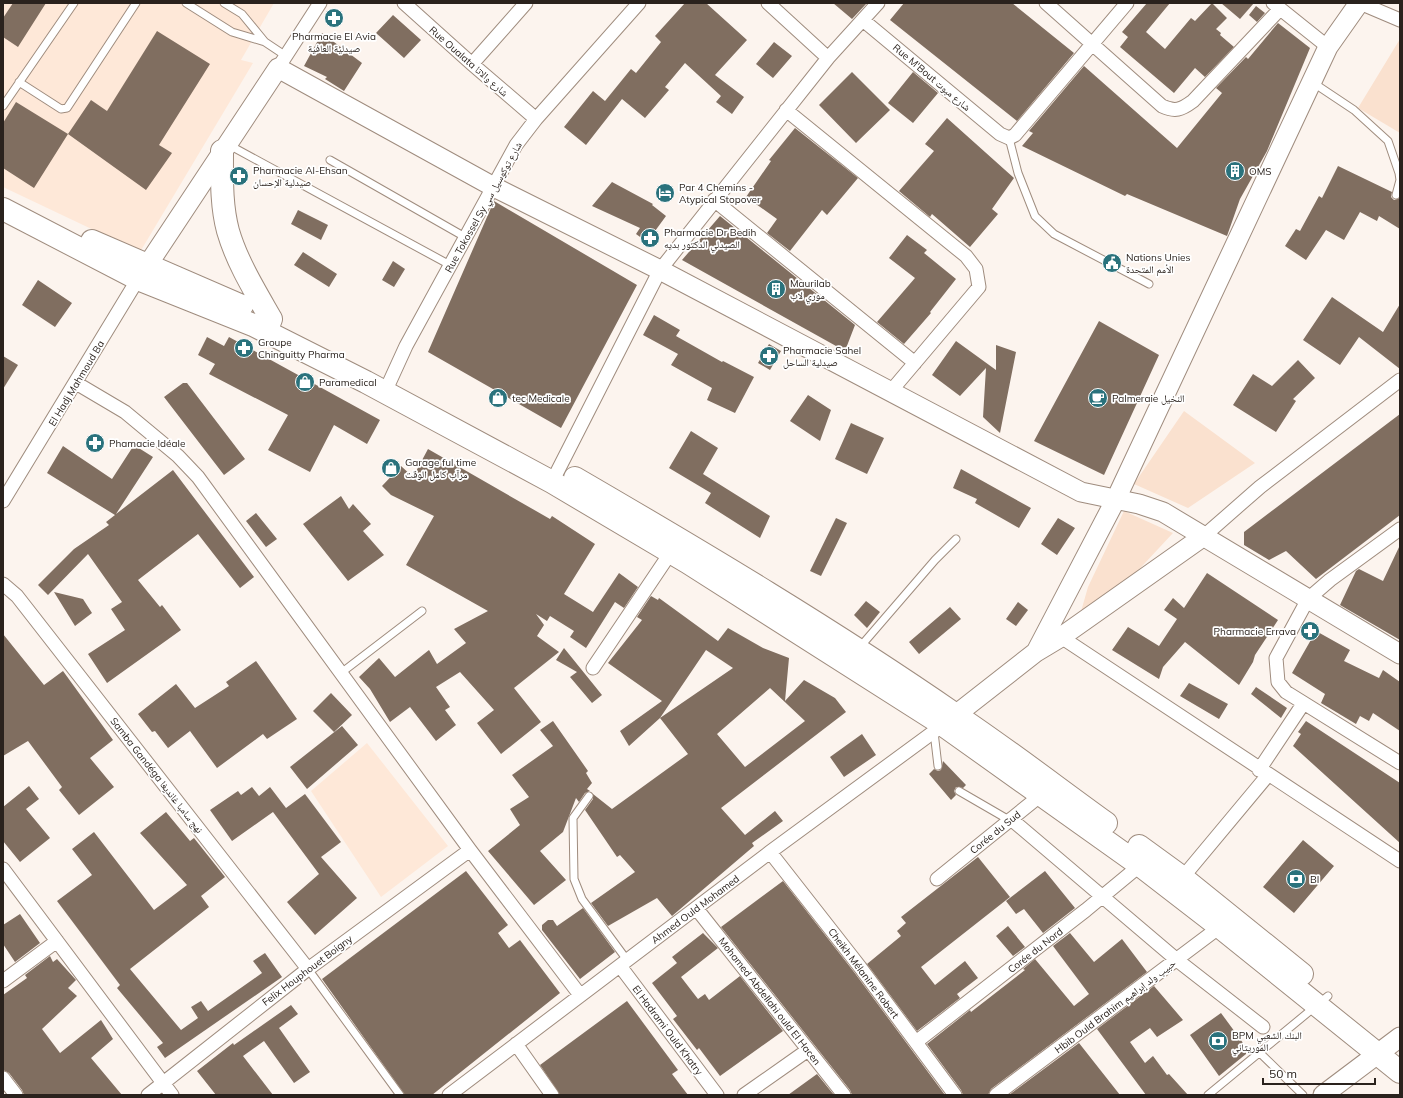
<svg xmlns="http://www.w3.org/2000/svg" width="1403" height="1098" font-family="Mulish,'Noto Naskh Arabic',sans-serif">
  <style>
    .built { fill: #fee8d8 }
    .green { fill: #fae1cf }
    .building { fill: #806e60; fill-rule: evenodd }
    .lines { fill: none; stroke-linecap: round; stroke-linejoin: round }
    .lane-casing { stroke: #9f8c7e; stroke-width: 9 }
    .street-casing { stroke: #9f8c7e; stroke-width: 15 }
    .secondary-casing { stroke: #9f8c7e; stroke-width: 21 }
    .highway-casing { stroke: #9f8c7e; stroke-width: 24 }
    .lane { stroke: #fff; stroke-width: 7 }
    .street { stroke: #fff; stroke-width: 13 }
    .secondary { stroke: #fff; stroke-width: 19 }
    .highway { stroke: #fff; stroke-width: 22 }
    .labels { text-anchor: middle; stroke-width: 3.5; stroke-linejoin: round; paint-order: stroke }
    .poi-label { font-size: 10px; fill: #2a221d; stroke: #fff; text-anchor: start }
    .street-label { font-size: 10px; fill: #2a221d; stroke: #fff }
  </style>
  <rect width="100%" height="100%" fill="#fcf4ee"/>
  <path class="built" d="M3,3H274L241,60L253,63L140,252L3,187Z
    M367,743L448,846L381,897L311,791Z"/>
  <path class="green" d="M1400,39V133L1358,108Z
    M1184,411L1255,463L1188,508L1134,484Z
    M1124,511L1173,533L1117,593L1080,615L1088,587Z"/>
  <path class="building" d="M13,3H46L18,47L3,37V18Z
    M685,3H706L747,40L715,75L744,97L732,114L716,102L721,96L685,63L665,87L669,90L645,118L622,99L586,145L564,127L593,91L605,101L631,69L636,73L661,42L655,36Z
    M833,3H867L852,19Z
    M904,3H1012L1074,53L1017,121L890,20Z
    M1147,3H1170L1146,32L1165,49L1191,18L1195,21L1212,3L1227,18L1216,29L1221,33L1220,35L1234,47L1205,77L1195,68L1174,93L1120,47L1128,37L1122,32Z
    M1221,3H1254L1240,19Z
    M1256,6L1265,13L1257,22L1249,15Z
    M393,15L421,40L404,58L376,33Z
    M1278,23L1310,48L1267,151L1240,199L1227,236L1127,194L1125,196L1022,146L1033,133L1029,131L1084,66L1177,148L1222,93L1216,88L1246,57L1248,59Z
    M157,31L210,64L159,145L172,153L146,190L68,134L91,100L107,111Z
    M322,33L362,63L344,91L325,79L327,77L304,66Z
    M774,42L792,56L773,78L756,64Z
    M852,72L890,110L856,143L819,105Z
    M913,72L938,93L913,123L888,103Z
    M16,102L68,134L34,188L3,168V123Z
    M947,118L1014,178L992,209L998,214L970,247L932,214L930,217L899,191L934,151L925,144Z
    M795,128L858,178L827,215L822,210L790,251L767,233L777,219L746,197L771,161L769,160Z
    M1338,166L1392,192L1391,197L1394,200L1400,198V229L1379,216L1377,221L1360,212L1344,240L1326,230L1306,260L1285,246L1296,229L1300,231L1319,196L1322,198Z
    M612,182L653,204L652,205L666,216L647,242L636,234L640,228L592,206Z
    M494,201L637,285L561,428L428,352Z
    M298,210L328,225L321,240L291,224Z
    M720,216L855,325L845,351L682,260Z
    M907,235L927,250L924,253L956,279L930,312L931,313L904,344L877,322L915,278L889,258Z
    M303,252L337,274L329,287L294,265Z
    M393,261L405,269L394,287L382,280Z
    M38,280L72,303L55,327L22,305Z
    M1332,297L1383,332L1400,304V369L1359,337L1340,365L1303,340Z
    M654,315L680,330L676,336L722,362L723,361L754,377L735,413L707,400L712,388L671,365L678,354L643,335Z
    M1099,321L1159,355L1104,475L1034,441Z
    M207,337L224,346L229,337L380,420L367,444L334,425L310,472L268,450L288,415L209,374L215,364L198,355Z
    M956,341L996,370V345L1016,352L1000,433L983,417L986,368L960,396L932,375Z
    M769,344L781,351L770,370L758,363Z
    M3,356L18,365L3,389Z
    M1298,360L1315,378L1293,399L1296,401L1276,432L1233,405L1253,374L1272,386Z
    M183,383H187L245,459L224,475L164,397Z
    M808,395L831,410L820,441L790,421Z
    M1400,414V515L1316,579L1286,551L1269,560L1244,545V532Z
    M851,423L884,438L867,474L835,459Z
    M691,431L718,448L703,474L770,516L760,538L705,503L711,493L669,468Z
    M134,445L153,457L116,514L173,470L254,577L240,588L198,534L138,580L160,607L162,605L181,630L107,683L88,654L125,630L111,609L122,602L88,554L48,595L38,585L74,549L109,525L106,522L115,515L47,473L63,446L112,479Z
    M428,449L550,519L552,516L595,544L564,594L593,612L619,573L638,587L624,608L615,602L586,648L570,637L574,631L550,616L547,621L536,614L544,625L537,636L559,652L514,688L541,722L501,754L477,723L494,710L460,672L436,687L450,707L445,710L456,725L436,741L410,707L390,722L370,689L359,677L379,658L395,677L429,650L437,664L466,643L454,629L488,611L406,565L434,516L391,495L382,486L401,466L413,477Z
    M961,469L1031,508L1019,528L975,503L977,499L953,488Z
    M341,496L349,509L353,504L371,524L363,531L384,555L348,581L303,524Z
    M256,513L277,539L266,547L246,521Z
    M836,518L847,523L821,576L810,571Z
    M1058,518L1075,528L1057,555L1041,544Z
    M1400,545V640L1340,605L1356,571L1359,569L1383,581Z
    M1207,573L1278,620L1255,655L1253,662L1239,685L1185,642L1163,667L1159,679L1112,650L1128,627L1159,646L1177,619L1164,610L1173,598L1184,608Z
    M54,592L83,599L92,613L75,626Z
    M651,596L658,600L659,598L718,641L728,628L763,648L789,658L785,701L804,680L835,698L846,712L721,808L745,835L775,811L783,821L752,843L754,846L672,916L657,898L608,926L591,903L635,872L620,855L617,857L585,810L593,799V794L612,809L688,754L660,718L733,668L706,650L660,718L629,746L620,731L662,701L608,663L642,620L637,617ZM770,688L805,721L745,767L717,734Z
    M866,601L880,612L867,628L854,615Z
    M1018,602L1028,610L1016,626L1006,619Z
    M950,607L961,619L919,654L909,642Z
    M1316,631L1350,650L1344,661L1379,678L1383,670L1400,682V731L1373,713L1369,721L1360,716L1356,724L1321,703L1325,694L1292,673Z
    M3,634L44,685L63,671L113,740L90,758L114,787L79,815L59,790L62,787L28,741L3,756Z
    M564,648L602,695L592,703L570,677L577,672L556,660Z
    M256,661L297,719L267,739L263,734L217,768L190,731L168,748L155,731L152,732L138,714L176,684L195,708L229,686L226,682Z
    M1189,683L1228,704L1219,719L1180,696Z
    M1256,687L1287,708L1281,718L1251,694Z
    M331,693L352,715L334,732L313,711Z
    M553,721L588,771L586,773L592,783L587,789L590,791L585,793L579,802L576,798L563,832L540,851L566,880L534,905L488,851L520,825L510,809L529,797L512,775L553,746L540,730Z
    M1306,721L1400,783V843L1293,746L1301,734L1298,732Z
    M342,726L358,745L307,789L290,767Z
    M862,734L876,755L844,777L830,757Z
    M943,761L966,785L963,788L956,787L954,791L956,795L951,800L929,774L934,769L938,771L941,770Z
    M29,786L39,799L26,809L50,838L20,862L3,841V807Z
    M252,787L259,796L270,787L286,808L305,794L341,842L321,857L357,898L315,935L287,902L319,874L273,812L232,841L210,810L238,791L241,795Z
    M166,812L190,841L194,838L225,877L201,896L209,907L130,969L181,1030L198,1018L191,1007L201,1001L208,1011L262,973L253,961L265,953L282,977L165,1058L157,1047L163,1043L117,988L120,985L57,901L92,875L72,849L94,832L154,910L187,885L140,833Z
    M1303,840L1334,866L1294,913L1263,887Z
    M978,857L1010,897L921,967L935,985L965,961L978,978L957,994L960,998L917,1031L867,964L901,936L897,931L906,923L901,917Z
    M466,871L508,925L498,933L509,948L520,940L560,993L432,1095H405L322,979Z
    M1045,871L1075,908L1043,933L1024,909L1016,914L1006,901Z
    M783,881L854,972L945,1095H852L850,1090L721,927Z
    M583,908L615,952L580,979L542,930V925L548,920H553L557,926Z
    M20,914L40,943L15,962L3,944V925Z
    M1008,926L1025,947L1013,956L996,936Z
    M703,933L718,948L681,977L698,999L705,994L709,1000L740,976L783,1031L720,1076L699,1048L697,1050L673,1019L677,1016L652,983L677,963L672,957Z
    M1070,933L1094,962L1122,939L1147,972L991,1089L988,1095H963L961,1090L927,1044L970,1010L971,1012L1025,970L1023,969L1035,959L1074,1006L1089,994L1053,946Z
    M50,956L53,962L57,959L76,980L68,988L77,996L42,1029L60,1053L101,1020L113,1039L91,1058L122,1095H24L22,1090L9,1073L3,1070V995L27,978L25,975Z
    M1154,986L1183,1020L1157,1037L1150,1028L1130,1042L1145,1063L1153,1056L1167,1075L1169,1074L1188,1095H1146L1097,1029Z
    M627,1001L678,1070L672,1074L688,1095H560L540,1065Z
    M291,1005L298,1014L279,1028L310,1072L294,1083L264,1041L243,1056L273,1095H216L197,1071L233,1043L234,1045Z
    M1221,1013L1246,1047V1054L1219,1076L1190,1035Z
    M1079,1043L1120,1095H1009Z
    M817,1074L834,1095H788Z"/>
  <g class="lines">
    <defs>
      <path id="lane" d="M186,3L232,32L265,42L242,14L224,3
        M265,42L286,56
        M19,82L61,109L67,108L136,3
        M1312,82L1354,110L1388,141L1399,173L1400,180L1396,195
        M3,106L74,3
        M1009,138L1018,173L1035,216L1054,234L1149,284
        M229,145L450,265
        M330,160L465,237
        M860,647L935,560L956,539
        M341,673L422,611
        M934,732L938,766
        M959,791L1009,820
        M589,796L573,818L574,879L582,899L627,960
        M308,969L400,1095
        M1260,1053L1303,1095
        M1208,1095L1328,996"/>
      <path id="street" d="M404,3L472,64L536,119
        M768,3L828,58
        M1046,3L1162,106C1175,112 1181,110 1193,101L1280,9
        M1273,3L1328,47
        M1360,3L1400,20
        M864,21L1000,134L1009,138L1015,135L1127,3
        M472,64L526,3
        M278,68L320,3
        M786,110L966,256L976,269L979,287L891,391
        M714,200L915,363
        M76,383L125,412L178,456L198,477L470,850L580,995
        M385,392L406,346L516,145L536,119L639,3
        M552,482L660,270L828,58L878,3
        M3,501L138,279
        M1400,529L1330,580L1308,599L1276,658L1278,682L1286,692L1400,763
        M1204,536L1260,487L1400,380
        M3,584L17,596L308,969
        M1061,637L1400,861
        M593,668L671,552
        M1259,770L1303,704
        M1011,819L1177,960L1263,1027
        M770,852L860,967L955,1095
        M3,869L172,1095
        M937,879L1041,795L1045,790
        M1178,883L1268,775
        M696,908L844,1095
        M620,966L717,1095
        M3,981L57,941
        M916,1042L1086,910L1144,862
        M516,1044L552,1095
        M3,1078L16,1095
        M148,1095L308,969L470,850
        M449,1095L770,852L943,725
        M744,1095L808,1050
        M996,1095L1225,923"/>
      <path id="secondary" d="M139,278L278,68L492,186L660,270L1081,492L1139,504L1163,512L1400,654
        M1036,652L1116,499L1328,47L1359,3
        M944,724L1036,652L1061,637L1204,536
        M1323,1095L1400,1037"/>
      <path id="highway" d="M222,151C222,178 221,205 228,231C237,262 255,291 271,319L266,332
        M3,209L138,279L253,325L366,382L552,482L687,562L943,725L1141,866L1220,927L1400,1072
        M92,241L242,306
        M575,478C704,553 833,630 956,715C1007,749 1056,787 1106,823
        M1139,846L1183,878L1302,974"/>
    </defs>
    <use href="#lane" class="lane-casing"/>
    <use href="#street" class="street-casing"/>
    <use href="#secondary" class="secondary-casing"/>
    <use href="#highway" class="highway-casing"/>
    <use href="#lane" class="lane"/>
    <use href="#street" class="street"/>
    <use href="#secondary" class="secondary"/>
    <use href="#highway" class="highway"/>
  </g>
  <defs>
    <symbol id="pharmacy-disc" viewBox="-11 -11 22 22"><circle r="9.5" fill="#2a727c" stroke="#fff"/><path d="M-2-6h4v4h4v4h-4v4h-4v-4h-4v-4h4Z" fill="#fff"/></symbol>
    <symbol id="building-disc" viewBox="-11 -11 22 22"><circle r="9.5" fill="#2a727c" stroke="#fff"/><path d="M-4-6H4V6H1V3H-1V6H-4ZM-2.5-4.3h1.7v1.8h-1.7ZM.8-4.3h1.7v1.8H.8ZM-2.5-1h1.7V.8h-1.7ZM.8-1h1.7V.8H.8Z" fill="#fff"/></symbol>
    <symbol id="hotel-disc" viewBox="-11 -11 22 22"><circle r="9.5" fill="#2a727c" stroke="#fff"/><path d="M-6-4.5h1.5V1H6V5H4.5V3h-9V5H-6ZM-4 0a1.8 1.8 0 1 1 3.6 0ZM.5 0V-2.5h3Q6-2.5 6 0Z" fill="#fff"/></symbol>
    <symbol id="civic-disc" viewBox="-11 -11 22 22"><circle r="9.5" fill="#2a727c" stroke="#fff"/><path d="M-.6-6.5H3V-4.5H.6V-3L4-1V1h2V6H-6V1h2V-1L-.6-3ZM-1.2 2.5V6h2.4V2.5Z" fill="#fff"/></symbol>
    <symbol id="shop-disc" viewBox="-11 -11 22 22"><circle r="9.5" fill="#2a727c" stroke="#fff"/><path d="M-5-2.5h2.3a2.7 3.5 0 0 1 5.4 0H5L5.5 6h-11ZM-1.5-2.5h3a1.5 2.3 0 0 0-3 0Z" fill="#fff"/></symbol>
    <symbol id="cafe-disc" viewBox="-11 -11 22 22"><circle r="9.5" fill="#2a727c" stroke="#fff"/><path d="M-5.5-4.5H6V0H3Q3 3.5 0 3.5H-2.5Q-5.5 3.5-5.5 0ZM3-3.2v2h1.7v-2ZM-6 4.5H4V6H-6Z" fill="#fff"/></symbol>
    <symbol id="bank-disc" viewBox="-11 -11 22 22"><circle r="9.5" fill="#2a727c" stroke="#fff"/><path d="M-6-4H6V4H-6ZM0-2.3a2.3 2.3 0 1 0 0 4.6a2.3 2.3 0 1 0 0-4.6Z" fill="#fff"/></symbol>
  </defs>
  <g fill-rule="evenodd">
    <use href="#pharmacy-disc" x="323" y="7" width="22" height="22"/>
    <use href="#building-disc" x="1224" y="160" width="22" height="22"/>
    <use href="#pharmacy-disc" x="228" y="165" width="22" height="22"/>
    <use href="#hotel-disc" x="654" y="182" width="22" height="22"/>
    <use href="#pharmacy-disc" x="639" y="227" width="22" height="22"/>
    <use href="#civic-disc" x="1101" y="252" width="22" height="22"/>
    <use href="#building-disc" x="765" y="278" width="22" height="22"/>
    <use href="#pharmacy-disc" x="233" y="337" width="22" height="22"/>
    <use href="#pharmacy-disc" x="758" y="345" width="22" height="22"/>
    <use href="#shop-disc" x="294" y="371" width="22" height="22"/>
    <use href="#shop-disc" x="487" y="387" width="22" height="22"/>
    <use href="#cafe-disc" x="1087" y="387" width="22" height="22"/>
    <use href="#pharmacy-disc" x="84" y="432" width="22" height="22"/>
    <use href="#shop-disc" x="380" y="457" width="22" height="22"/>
    <use href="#pharmacy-disc" x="1299" y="620" width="22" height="22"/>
    <use href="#bank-disc" x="1285" y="868" width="22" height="22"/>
    <use href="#bank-disc" x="1207" y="1030" width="22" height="22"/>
  </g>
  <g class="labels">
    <g class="poi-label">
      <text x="334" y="40" text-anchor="middle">Pharmacie El Avia<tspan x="334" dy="12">صيدلية العافية</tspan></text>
      <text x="253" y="174">Pharmacie Al-Ehsan<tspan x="253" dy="12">صيدلية الإحسان</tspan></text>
      <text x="1249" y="175">OMS</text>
      <text x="679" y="191">Par 4 Chemins -<tspan x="679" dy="12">Atypical Stopover</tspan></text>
      <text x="664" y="236">Pharmacie Dr Bedih<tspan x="664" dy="12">الصيدلي الدكتور بديه</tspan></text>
      <text x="1126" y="261">Nations Unies<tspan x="1126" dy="12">الأمم المتحدة</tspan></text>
      <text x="790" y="287">Maurilab<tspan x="790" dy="12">موري لاب</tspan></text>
      <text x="258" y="346">Groupe<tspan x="258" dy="12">Chinguitty Pharma</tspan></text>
      <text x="783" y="354">Pharmacie Sahel<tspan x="783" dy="12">صيدلية الساحل</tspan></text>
      <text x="319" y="386">Paramedical</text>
      <text x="512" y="402">tec Medicale</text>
      <text x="1112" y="402">Palmeraie النخيل</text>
      <text x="109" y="447">Phamacie Idéale</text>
      <text x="405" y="466">Garage ful time<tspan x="405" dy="12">مرآب كامل الوقت</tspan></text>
      <text x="1296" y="635" text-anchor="end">Pharmacie Errava</text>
      <text x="1310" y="883">BI</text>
      <text x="1232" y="1039">BPM البنك الشعبي<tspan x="1232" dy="12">الموريتاني</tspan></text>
    </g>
    <g class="street-label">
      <text transform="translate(469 61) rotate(41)" y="4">Rue Oualata شارع والاتا</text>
      <text transform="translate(932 77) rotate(40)" y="4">Rue M'Bout شارع مبوت</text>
      <text transform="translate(483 207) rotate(-61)" y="4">Rue Tokossel Sy شارع توكوسيل سي</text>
      <text transform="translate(76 383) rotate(-59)" y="4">El Hadj Mahmoud Ba</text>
      <text transform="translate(157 775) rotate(52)" y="4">Samba Gandéga نهج سامبا غانديغا</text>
      <text transform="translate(995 832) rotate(-39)" y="4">Corée du Sud</text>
      <text transform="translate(695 909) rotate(-37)" y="4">Ahmed Ould Mohamed</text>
      <text transform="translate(1035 950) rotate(-38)" y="4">Corée du Nord</text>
      <text transform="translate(307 970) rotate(-37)" y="4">Felix Houphouet Boigny</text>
      <text transform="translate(864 973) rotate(53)" y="4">Cheikh Mélanine Robert</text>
      <text transform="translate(770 1001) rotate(52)" y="4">Mohamed Abdellahi ould El Hacen</text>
      <text transform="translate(1115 1006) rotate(-37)" y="4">Hbib Ould Brahim حبيب ولد إبراهيم</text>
      <text transform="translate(668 1030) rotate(53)" y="4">El Hadrami Ould Khatry</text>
    </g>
  </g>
  <rect width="1403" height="1098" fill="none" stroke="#2a221d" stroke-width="8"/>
  <path d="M1263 1078v6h112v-6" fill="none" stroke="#2a221d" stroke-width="2"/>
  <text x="1269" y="1078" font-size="12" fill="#2a221d" stroke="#ffffff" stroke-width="3" paint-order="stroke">50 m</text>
</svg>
